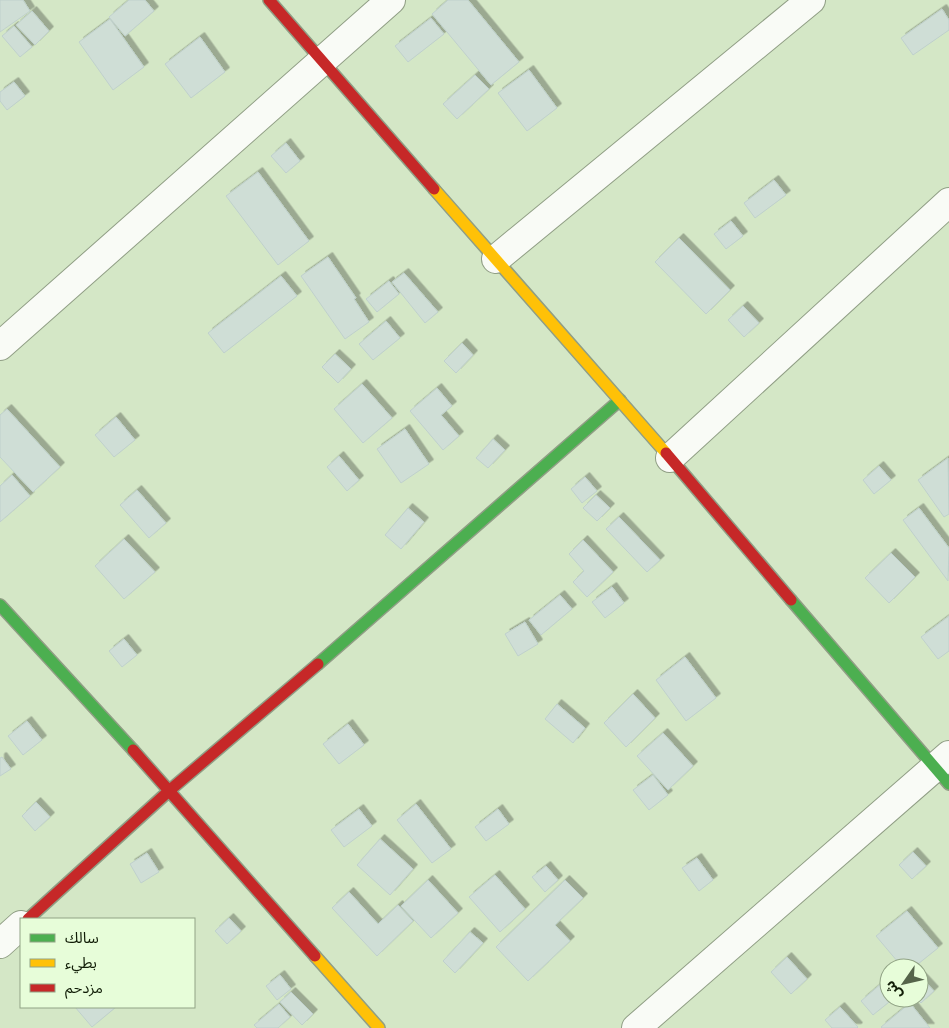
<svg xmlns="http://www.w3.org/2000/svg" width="949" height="1028" font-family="'IBM Plex Serif','Noto Sans Arabic',serif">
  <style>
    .building { fill: #cfded6; stroke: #bfd0cc; filter: url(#shadow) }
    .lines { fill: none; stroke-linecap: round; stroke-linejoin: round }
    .street-casing { stroke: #909e85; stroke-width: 30 }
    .fast-casing { stroke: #909e85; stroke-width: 14 }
    .slow-casing { stroke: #909e85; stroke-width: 14 }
    .jam-casing { stroke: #909e85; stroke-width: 14 }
    .street { stroke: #f9fbf6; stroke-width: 28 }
    .fast { stroke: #4caf50; stroke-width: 11 }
    .slow { stroke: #ffc107; stroke-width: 11 }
    .jam { stroke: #c62828; stroke-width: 11 }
  </style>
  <defs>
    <filter id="shadow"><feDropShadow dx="4.5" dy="-4.5" stdDeviation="0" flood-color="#0004"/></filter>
  </defs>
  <rect width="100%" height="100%" fill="#d4e7c6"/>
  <path class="building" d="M0,0H23L30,11L0,32Z
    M129,0H145L154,11L125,36L109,17Z
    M448,0H468L519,62L491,85L432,14Z
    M942,9L949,20V30L913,55L901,38Z
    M32,11L49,31L35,45L16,25Z
    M431,18L444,34L408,62L395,46Z
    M110,19L144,67L113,90L79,42Z
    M14,26L32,47L20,57L2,36Z
    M200,37L225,72L191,98L165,64Z
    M529,70L557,108L527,131L498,93Z
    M475,75L489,89L457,119L443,104Z
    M14,82L25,96L7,110L0,101V92Z
    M286,143L300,161L286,173L271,156Z
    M258,172L309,241L278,265L226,196Z
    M774,180L786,195L755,218L744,203Z
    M731,221L743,236L726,249L714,234Z
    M679,238L730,290L706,314L655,262Z
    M328,257L356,298L354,299L369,322L345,339L301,276Z
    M404,273L438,312L425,323L392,282Z
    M281,276L297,296L224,353L208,333Z
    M389,281L399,294L377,312L366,299Z
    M743,306L759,323L744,337L728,320Z
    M386,321L400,338L373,360L359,344Z
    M462,343L473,355L456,373L444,361Z
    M335,354L351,369L338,383L322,367Z
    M362,384L392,418L363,443L334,409Z
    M437,388L452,406L441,415L459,436L443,450L410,411Z
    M7,409L60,467L33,492L0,457V415Z
    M116,417L135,440L114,457L95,435Z
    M405,429L429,464L401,483L377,449Z
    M493,439L505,450L488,468L476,458Z
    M339,456L359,480L347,491L327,467Z
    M948,458L949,514L944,517L918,480Z
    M879,466L891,480L874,494L863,480Z
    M12,475L30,496L0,522V486Z
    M585,477L597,491L582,503L571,489Z
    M137,490L166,523L149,538L120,505Z
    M596,495L610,508L597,521L583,508Z
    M408,508L424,522L401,549L385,535Z
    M919,508L949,548L948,581L903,520Z
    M619,517L660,560L647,572L606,529Z
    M124,539L155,572L124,599L95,566Z
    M583,540L613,572L587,597L573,582L584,571L569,554Z
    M891,553L915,577L889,603L865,578Z
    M612,587L624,603L605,618L592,602Z
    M560,595L572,609L541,635L529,620Z
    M949,616V651L938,659L921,637Z
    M525,622L538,644L518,656L505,634Z
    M124,639L137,655L122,667L109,651Z
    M685,657L716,698L686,721L656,680Z
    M633,694L655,718L626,747L604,723Z
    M557,704L585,728L573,743L545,719Z
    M27,721L42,740L23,755L8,736Z
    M348,724L364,745L339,764L323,744Z
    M663,733L693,766L668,790L637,756Z
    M2,757L11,769L0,776V758Z
    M653,775L668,795L649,810L633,790Z
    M36,802L50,817L35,831L22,816Z
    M416,804L451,849L432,863L397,820Z
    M359,809L372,826L344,847L331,830Z
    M498,809L509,824L486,841L475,827Z
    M380,839L413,869L390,895L357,865Z
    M913,852L926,866L912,879L899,865Z
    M147,853L159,872L141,883L130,864Z
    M697,858L713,880L699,891L682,868Z
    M546,866L558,880L545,892L532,877Z
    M495,875L525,909L500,932L469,897Z
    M428,880L458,913L431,938L401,906Z
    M565,880L583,898L555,925L570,941L528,981L496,947Z
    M349,892L378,924L398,905L413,921L377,956L332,908Z
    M907,911L938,948L913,968H903L876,936Z
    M229,918L241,931L227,944L215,931Z
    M470,932L483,943L455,973L443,961Z
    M787,957L807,979L791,994L771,972Z
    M280,975L291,989L277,1000L266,986Z
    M889,977V998H894L873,1015L861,1001Z
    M921,977L934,991L921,1003L916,998H919V979Z
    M291,992L313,1014L302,1025L280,1002Z
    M910,1003L930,1028H882L881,1027Z
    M279,1004L290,1017L278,1028H257L254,1025Z
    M75,1007H116L92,1027Z
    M840,1007L858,1027L857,1028H832L825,1020Z"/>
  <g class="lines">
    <defs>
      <path id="street" d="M496,259L811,0
        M0,346L391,0
        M670,458L949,202
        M0,944L21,925
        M636,1028L949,755"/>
      <path id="fast" d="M791,600L949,784
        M0,605L133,750
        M318,664L620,400"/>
      <path id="slow" d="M434,189L666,453
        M315,956L379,1028"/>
      <path id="jam" d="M269,0L434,189
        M666,453L791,600
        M133,750L315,956
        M28,919L170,790L318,664"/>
    </defs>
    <use href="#street" class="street-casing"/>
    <use href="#fast" class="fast-casing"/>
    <use href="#slow" class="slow-casing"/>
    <use href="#jam" class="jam-casing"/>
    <use href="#street" class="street"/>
    <use href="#fast" class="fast"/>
    <use href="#slow" class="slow"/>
    <use href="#jam" class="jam"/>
  </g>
  <rect x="20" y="918" width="175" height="90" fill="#e7fdd9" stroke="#91a385"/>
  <rect x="30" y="934" width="25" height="8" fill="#4caf50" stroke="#91a385"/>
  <text x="65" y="943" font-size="15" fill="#111d07">سالك</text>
  <rect x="30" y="959" width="25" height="8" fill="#ffc107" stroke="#91a385"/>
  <text x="65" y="968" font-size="15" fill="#111d07">بطيء</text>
  <rect x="30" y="984" width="25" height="8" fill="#c62828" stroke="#91a385"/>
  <text x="65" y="993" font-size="15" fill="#111d07">مزدحم</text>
  <g transform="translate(904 983) rotate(236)"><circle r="24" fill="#e7fdd9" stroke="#91a385"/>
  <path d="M0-4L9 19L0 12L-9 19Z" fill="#55644a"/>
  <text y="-8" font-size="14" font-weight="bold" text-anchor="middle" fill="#111d07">ش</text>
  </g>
</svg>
